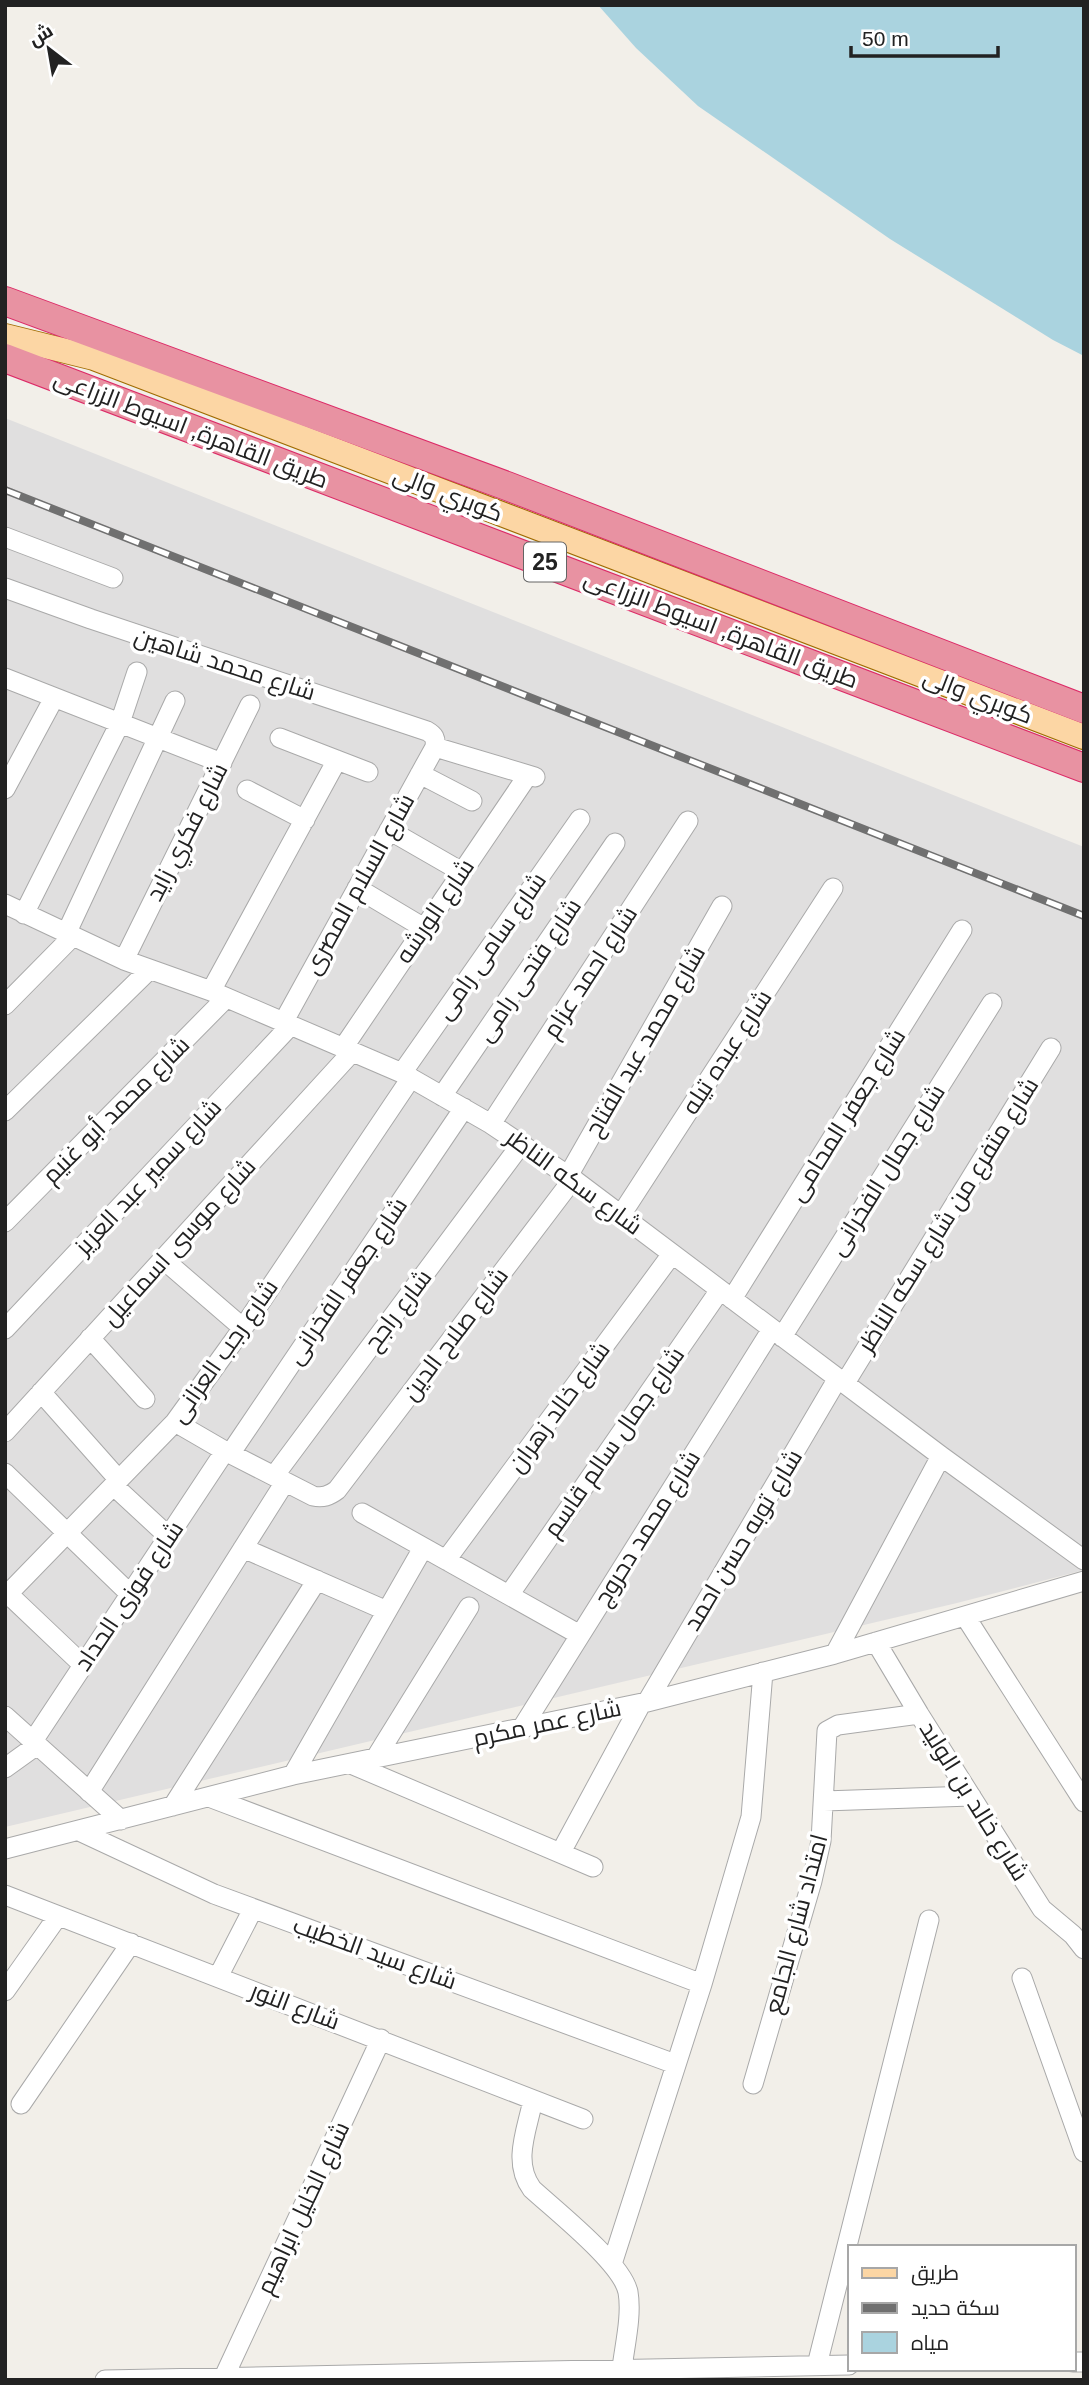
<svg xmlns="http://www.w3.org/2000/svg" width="1089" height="2385" font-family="Arial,Cairo,sans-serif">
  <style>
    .residential { fill: #e0dfdf }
    .water { fill: #aad3df }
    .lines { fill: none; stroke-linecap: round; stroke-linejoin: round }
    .minor-casing { stroke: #a9a9a9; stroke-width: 21 }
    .major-casing { stroke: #a06b00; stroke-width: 26 }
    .highway-casing { stroke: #dc2a67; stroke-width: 30 }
    .minor { stroke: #fff; stroke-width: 19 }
    .major { stroke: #fcd6a4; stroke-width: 24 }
    .highway { stroke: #e892a2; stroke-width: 28 }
    .rail-casing { stroke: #707070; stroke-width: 8 }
    .rail { stroke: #fff; stroke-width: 5; stroke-dasharray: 16; stroke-linecap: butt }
    .labels { text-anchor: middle; stroke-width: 7; stroke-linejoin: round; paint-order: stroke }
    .shield { fill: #fff; stroke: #646464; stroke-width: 2 }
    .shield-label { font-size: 23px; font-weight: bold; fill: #222 }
    .street-label { font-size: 24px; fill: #222; stroke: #fff }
  </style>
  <rect width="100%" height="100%" fill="#f2efe9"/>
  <path class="residential" d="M5,418L1084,847V1570L957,1603L5,1827Z"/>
  <path class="water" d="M598,5H1084V356L1053,340L890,239L698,106L636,48Z"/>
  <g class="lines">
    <defs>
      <path id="minor" d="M5,537L113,578
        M5,588L91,619L427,731C434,735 436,738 435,747
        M5,678L222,763
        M280,738L368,772
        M435,747L535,777
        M420,774L472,801
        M5,789L54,698
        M247,790L305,820
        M389,830L462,872
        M357,888L424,928
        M5,904L124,960L211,991L402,1073L491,1124L573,1179L941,1456L1084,1560
        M24,914L120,723L137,672
        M66,934L175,701
        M124,960L250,705
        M211,991L337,760
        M5,1005L72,937
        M284,1021L435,747
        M343,1048L528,775
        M402,1073L580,819
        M442,1096L615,843
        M5,1111L149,970
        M491,1124L688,821
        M568,1176L722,906
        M621,1215L833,888
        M5,1222L226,998
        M163,1259L243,1328
        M732,1299L962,930
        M5,1329L291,1025
        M782,1337L992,1003
        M90,1338L145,1399
        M845,1383L1051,1048
        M41,1392L119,1480
        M175,1422L225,1451L313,1496C323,1498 329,1496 337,1490L573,1179
        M5,1432L352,1052
        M230,1454L464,1108
        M5,1473L130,1594
        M274,1476L522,1143
        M114,1486L168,1536
        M362,1513L580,1635
        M243,1548L387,1611
        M446,1560L672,1254
        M5,1591L83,1665
        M509,1595L720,1290
        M5,1597L175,1422L243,1328L411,1078
        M965,1616L1084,1802
        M876,1642L919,1714L1042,1909L1073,1935L1084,1949
        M835,1654L941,1456
        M647,1702L838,1378
        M5,1716L121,1820
        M522,1728L772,1329
        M33,1741L225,1451
        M375,1759L469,1607
        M351,1764L593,1867
        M5,1768L37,1745
        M293,1775L423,1548
        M89,1792L285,1482
        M209,1797L702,1984
        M824,1801L971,1796
        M173,1806L317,1580
        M79,1831L214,1894L675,2064
        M5,1849L293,1775L647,1702L835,1654L1084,1581
        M561,1852L641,1704
        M5,1895L583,2119
        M218,1977L253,1909
        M1022,1978L1084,2152
        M5,1991L58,1916
        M753,2084L812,1881L821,1841L827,1731L838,1725L919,1714
        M533,2100C527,2130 512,2162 532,2189C556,2211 622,2263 628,2292C632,2315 625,2344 622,2368
        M21,2104L131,1943
        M612,2264L702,1984L751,1817L763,1672
        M1073,2362H1084
        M817,2365L929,1920
        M224,2377L381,2039
        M105,2380L849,2365"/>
      <path id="major" d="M5,336L94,358L1084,737"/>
      <path id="highway" d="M5,301L507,486L1084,709
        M5,358L1084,768"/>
    </defs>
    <use href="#minor" class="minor-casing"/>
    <use href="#major" class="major-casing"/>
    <use href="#highway" class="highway-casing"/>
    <use href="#minor" class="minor"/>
    <use href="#major" class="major"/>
    <use href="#highway" class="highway"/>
    <defs>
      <path id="rail" d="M5,490L1084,916"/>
    </defs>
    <use href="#rail" class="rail-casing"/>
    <use href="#rail" class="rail"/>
  </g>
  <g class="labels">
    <rect class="shield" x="524" y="542.5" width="42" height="39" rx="5"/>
    <g class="shield-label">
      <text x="545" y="570">25</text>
    </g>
    <g class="street-label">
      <text transform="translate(191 429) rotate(21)" y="8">طريق القاهرة, اسيوط الزراعى</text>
      <text transform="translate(448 494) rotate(21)" y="8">كوبري والى</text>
      <text transform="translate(721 629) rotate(21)" y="8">طريق القاهرة, اسيوط الزراعى</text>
      <text transform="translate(225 664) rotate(18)" y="8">شارع محمد شاهين</text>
      <text transform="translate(978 696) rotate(21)" y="8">كوبري والى</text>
      <text transform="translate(187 832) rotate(-63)" y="8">شارع فكري زايد</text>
      <text transform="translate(359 884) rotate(-61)" y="8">شارع السلام المصرى</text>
      <text transform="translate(435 911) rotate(-56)" y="8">شارع الورشه</text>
      <text transform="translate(491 946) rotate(-55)" y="8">شارع سامى رامى</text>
      <text transform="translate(529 970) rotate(-56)" y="8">شارع فتحى رامى</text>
      <text transform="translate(590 972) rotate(-57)" y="8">شارع احمد عزام</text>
      <text transform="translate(645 1041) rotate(-60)" y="8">شارع محمد عبد الفتاح</text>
      <text transform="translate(727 1052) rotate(-57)" y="8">شارع عبده تيله</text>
      <text transform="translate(116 1110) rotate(-45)" y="8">شارع محمد أبو غنيم</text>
      <text transform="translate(847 1115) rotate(-58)" y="8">شارع جعفر المحامى</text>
      <text transform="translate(887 1170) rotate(-58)" y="8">شارع جمال الفخرانى</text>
      <text transform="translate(148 1177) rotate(-47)" y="8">شارع سمير عبد العزيز</text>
      <text transform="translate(574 1182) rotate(36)" y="8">شارع سكه الناظر</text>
      <text transform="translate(948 1215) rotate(-58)" y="8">شارع متفرع من شارع سكه الناظر</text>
      <text transform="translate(179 1242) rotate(-48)" y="8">شارع موسى اسماعيل</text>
      <text transform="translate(347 1281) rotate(-56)" y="8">شارع جعفر الفخرانى</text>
      <text transform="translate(398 1310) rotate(-53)" y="8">شارع راجح</text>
      <text transform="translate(455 1334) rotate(-53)" y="8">شارع صلاح الدين</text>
      <text transform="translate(224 1351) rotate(-55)" y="8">شارع رجب العزانى</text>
      <text transform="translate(559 1407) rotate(-54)" y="8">شارع خالد زهران</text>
      <text transform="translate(614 1442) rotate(-55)" y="8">شارع جمال سالم قاسم</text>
      <text transform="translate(647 1528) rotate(-58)" y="8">شارع محمد دحروج</text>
      <text transform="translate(743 1540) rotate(-59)" y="8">شارع توبه حسن احمد</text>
      <text transform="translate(129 1596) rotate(-56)" y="8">شارع فوزى الحداد</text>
      <text transform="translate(547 1723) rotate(-12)" y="8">شارع عمر مكرم</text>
      <text transform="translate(974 1801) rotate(58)" y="8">شارع خالد بن الوليد</text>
      <text transform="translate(796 1924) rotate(-75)" y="8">امتداد شارع الجامع</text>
      <text transform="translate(375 1953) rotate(20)" y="8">شارع سيد الخطيب</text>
      <text transform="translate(295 2006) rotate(21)" y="8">شارع النور</text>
      <text transform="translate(303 2208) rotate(-65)" y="8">شارع الخليل ابراهيم</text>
    </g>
  </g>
  <rect width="1089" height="2385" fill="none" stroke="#222222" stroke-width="14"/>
  <rect x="848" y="2245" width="228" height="126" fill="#ffffff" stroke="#a7a7a7" stroke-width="2"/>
  <rect x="862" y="2268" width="35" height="10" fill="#fcd6a4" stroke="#a7a7a7" stroke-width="2"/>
  <text x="911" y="2280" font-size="21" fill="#222222">طريق</text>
  <rect x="862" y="2303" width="35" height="10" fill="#707070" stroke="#a7a7a7" stroke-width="2"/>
  <text x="911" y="2315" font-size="21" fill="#222222">سكة حديد</text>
  <rect x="862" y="2332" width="35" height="21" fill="#aad3df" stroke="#a7a7a7" stroke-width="2"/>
  <text x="911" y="2350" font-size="21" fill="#222222">مياه</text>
  <g transform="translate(49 49) rotate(329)" stroke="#ffffff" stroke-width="5" paint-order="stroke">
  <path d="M0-5L12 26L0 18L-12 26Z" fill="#222222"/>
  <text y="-10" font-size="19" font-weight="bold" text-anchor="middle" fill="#222222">ش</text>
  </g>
  <path d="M851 46v10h147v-10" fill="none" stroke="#222222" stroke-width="3.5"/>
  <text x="862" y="46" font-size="21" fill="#222222" stroke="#ffffff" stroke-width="5" paint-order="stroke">50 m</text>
</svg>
